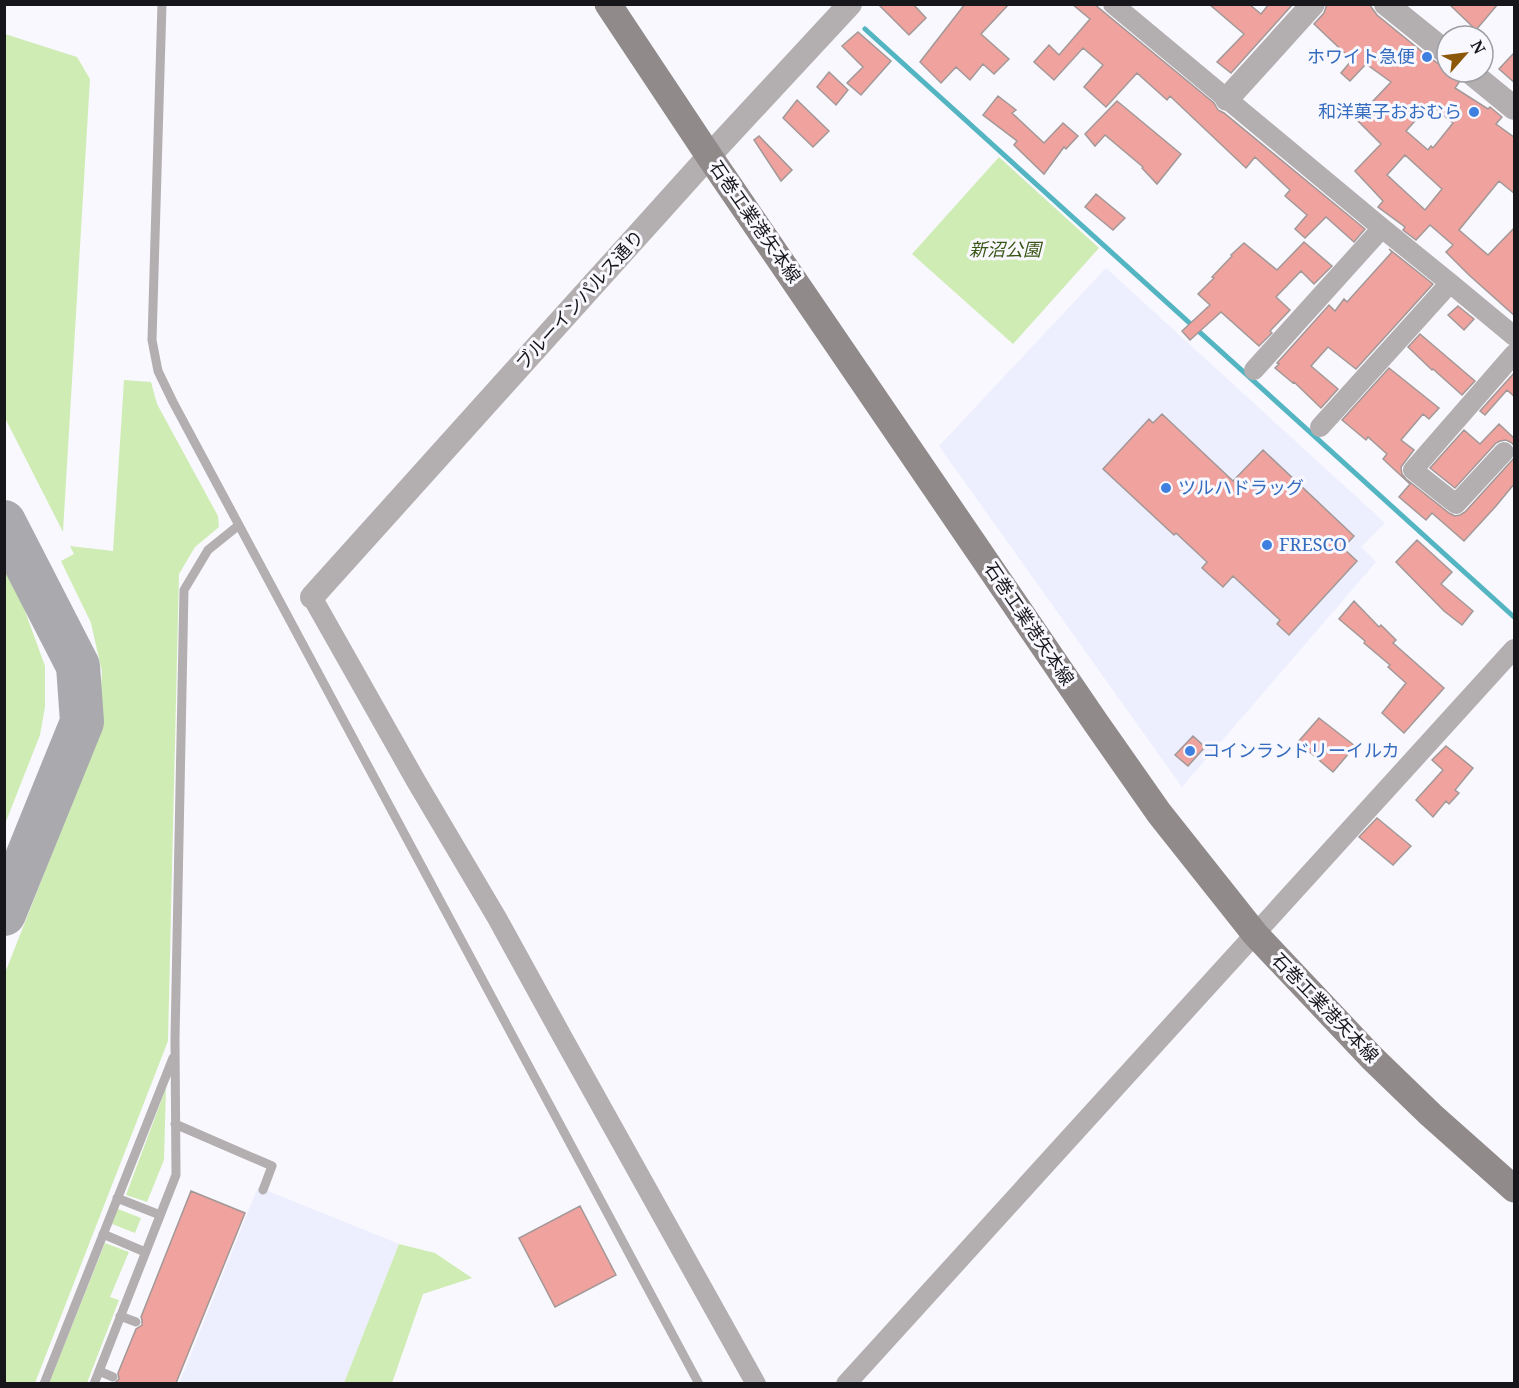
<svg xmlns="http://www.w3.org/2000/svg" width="1519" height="1388" font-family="'Noto Serif','Noto Sans JP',serif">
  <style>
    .built { fill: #edeefe }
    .green { fill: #d0ecb5 }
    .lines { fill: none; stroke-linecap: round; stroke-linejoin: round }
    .stream { stroke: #54b5c2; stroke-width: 5 }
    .taxiway { stroke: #a9a9ae; stroke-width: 44 }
    .building { fill: #efa29e; stroke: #a29897; stroke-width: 1.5; fill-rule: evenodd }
    .service { stroke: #b3aeaf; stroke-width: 9 }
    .minor { stroke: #b3aeaf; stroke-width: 20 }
    .tertiary { stroke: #b3aeaf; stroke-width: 24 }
    .secondary { stroke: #918a8b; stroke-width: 27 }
    .shop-dot { fill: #3f7fe0; stroke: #f8f8fe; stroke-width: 2 }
    .labels { text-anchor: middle; stroke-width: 6; stroke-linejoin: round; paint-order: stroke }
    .shop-label { font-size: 18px; fill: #366cbe; stroke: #f8f8fe; text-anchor: start }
    .street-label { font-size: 18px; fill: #17171b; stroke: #f8f8fe }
    .park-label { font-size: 18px; font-style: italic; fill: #395514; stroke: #f8f8fe }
  </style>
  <rect width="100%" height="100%" fill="#f8f8fe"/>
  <path class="built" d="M1106,268L1385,523L1361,547L1376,562L1182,787L939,446Z
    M258,1187L399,1244L344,1383L179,1384Z"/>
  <path class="green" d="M5,34L77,57L90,79L63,532L5,418Z
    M999,157L1099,248L1013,344L912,254Z
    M124,380L151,382L157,404L218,516L219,527L195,547L179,574L168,1041L35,1383H5V973L90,757L99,721L102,672L91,623L61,561L74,554L70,546L113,551Z
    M5,561L14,581L45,666V707L40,735L5,824Z
    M166,1088L164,1160L147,1202L126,1195Z
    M118,1209L141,1218L135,1233L112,1224Z
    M105,1243L129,1252L110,1297L119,1300L87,1383H49Z
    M399,1244L435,1253L472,1278L423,1294L392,1383H344Z"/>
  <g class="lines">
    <path class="stream" d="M865,29L1514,617"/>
    <path class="taxiway" d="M4,522L78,666L82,722L4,914"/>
  </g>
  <path class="building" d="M878,4H913L926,18L909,35Z
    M965,4H1009L981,34L1009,59L994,74L983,64L970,80L956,67L941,83L920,62Z
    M1072,4H1094L1214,103L1218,110L1224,113L1365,229L1354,242L1326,217L1305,238L1295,229L1307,215L1285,196L1290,190L1255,157L1246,168L1170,96L1167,100L1137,73L1106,107L1084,87L1103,65L1083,48L1054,80L1034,62L1049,45L1059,55L1090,19Z
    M1209,4H1249L1261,14L1269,4H1293L1231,73L1217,62L1244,34Z
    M1327,4H1369L1377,15L1420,50L1428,58L1429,57L1439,64L1447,67V72H1456L1457,76L1460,81L1455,88L1488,109L1490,107L1502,117L1496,124L1515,138V194L1499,181L1459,230L1488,255L1515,227V316L1469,275L1446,252L1453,245L1430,225L1416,240L1403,230L1405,227L1378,207L1383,201L1355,171L1381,144L1356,119L1391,82L1366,64L1350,81L1341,73L1352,60L1314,24L1324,13ZM1430,104L1453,123L1433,148L1431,146L1428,150L1406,131ZM1405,155L1442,189L1425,210L1387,175Z
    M1449,4H1498L1476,30Z
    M858,32L891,61L861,95L847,83L863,67L842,46Z
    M1515,52V83L1499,69Z
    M829,72L848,90L836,105L817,87Z
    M998,96L1016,110L1012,113L1044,143L1063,123L1078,136L1066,149L1064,147L1044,174L1014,145L1017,141L983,115Z
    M797,100L829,131L813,147L783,118Z
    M1117,101L1181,154L1157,184L1142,168L1143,167L1105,135L1095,146L1085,134Z
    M759,136L792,170L781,181L754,140Z
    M1096,194L1125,218L1113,230L1085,207Z
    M1304,242L1332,266L1314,284L1301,271L1276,297L1290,310L1270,331L1272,333L1259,346L1221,312L1190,340L1182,331L1210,305L1198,294L1214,278L1212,277L1232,256L1231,255L1244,243L1277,270Z
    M1389,249L1433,284L1356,369L1328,347L1311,366L1338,389L1321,408L1294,382L1293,383L1275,368L1279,364L1277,363L1329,305L1335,311L1344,299L1347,302L1392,252Z
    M1458,306L1474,319L1464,330L1448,315Z
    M1420,334L1475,381L1462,395L1433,369L1432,370L1408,347Z
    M1389,368L1439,408L1429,419L1423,414L1401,440L1414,450L1404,463L1401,467L1402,474L1406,479L1449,513L1455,516L1460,515L1465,512L1515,457V483L1496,506L1464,541L1432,513L1426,520L1399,497L1410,484L1383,459L1387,454L1368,437L1366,440L1342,420Z
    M1515,372V397L1507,390L1485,415L1480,411Z
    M1162,414L1233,481L1263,450L1354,536L1343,548L1357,561L1289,635L1277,624L1280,620L1233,576L1223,587L1202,568L1207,562L1176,533L1174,535L1103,469L1149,419L1153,423Z
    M1499,424L1515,439V447L1512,443L1506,440L1500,441L1496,443L1455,488L1430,468L1464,430L1480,444Z
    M1417,540L1452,572L1441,584L1473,611L1462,625L1444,611L1396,562Z
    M1354,601L1379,627L1381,625L1396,640L1393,643L1444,688L1404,733L1382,713L1406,683L1388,667L1390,665L1364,643L1365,641L1339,619Z
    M1319,718L1355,746L1333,772L1298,742Z
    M1193,736L1205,747L1188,766L1175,755Z
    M1446,746L1473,768L1455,790L1459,793L1449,804L1446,801L1433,817L1416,800L1443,770L1432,760Z
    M1377,818L1411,846L1393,865L1359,837Z
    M191,1191L245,1213L176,1383H115L119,1379L118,1373L136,1329L142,1325V1320L141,1317Z
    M580,1206L616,1275L555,1307L519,1238Z"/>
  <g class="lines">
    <path class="service" d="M162,4L152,340L158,371L173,402L699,1384
      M175,1124L272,1166L263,1190
      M117,1198L160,1215
      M103,1234L145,1252
      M120,1316L136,1322
      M99,1371L113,1377
      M44,1384L173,1058
      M94,1384L176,1175L175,1039L184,590L208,550L239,525"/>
    <path class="minor" d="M1113,4L1382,228L1450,283L1514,336
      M1254,370L1382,228
      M1320,427L1450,283
      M1504,452L1456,504L1413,470L1514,354
      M312,597L416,781L497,918L563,1038L756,1384
      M846,1384L1514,649"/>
    <path class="tertiary" d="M1386,4L1447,53
      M1470,72L1514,108
      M1227,99L1313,4
      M312,597L709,156L850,4"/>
    <path class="secondary" d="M608,4L709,156L1096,723L1159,813L1255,934L1372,1058L1431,1115L1514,1189"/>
  </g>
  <g class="shop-dot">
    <circle cx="1427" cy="57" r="6"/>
    <circle cx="1474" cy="112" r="6"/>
    <circle cx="1166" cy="488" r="6"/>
    <circle cx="1267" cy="545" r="6"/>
    <circle cx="1190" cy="751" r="6"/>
  </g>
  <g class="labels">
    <g class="shop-label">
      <text x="1415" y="63" text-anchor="end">ホワイト急便</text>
      <text x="1462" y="118" text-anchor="end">和洋菓子おおむら</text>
      <text x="1178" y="494">ツルハドラッグ</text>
      <text x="1279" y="551">FRESCO</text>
      <text x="1202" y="757">コインランドリーイルカ</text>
    </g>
    <g class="street-label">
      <text transform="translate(755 222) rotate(55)" y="6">石巻工業港矢本線</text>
      <text transform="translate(580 300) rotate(-48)" y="6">ブルーインパルス通り</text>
      <text transform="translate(1029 624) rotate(56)" y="6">石巻工業港矢本線</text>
      <text transform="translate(1325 1008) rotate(46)" y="6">石巻工業港矢本線</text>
    </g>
    <g class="park-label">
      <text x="1005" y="256">新沼公園</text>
    </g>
  </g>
  <rect width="1519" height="1388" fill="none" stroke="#17171b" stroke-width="12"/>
  <g transform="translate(1465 54) rotate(62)"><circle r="28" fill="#f8f8fe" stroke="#9e9ea3" stroke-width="1.5"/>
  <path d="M0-4.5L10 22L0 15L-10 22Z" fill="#8d5709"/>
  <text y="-9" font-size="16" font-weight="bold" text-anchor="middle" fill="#17171b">N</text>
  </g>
</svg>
